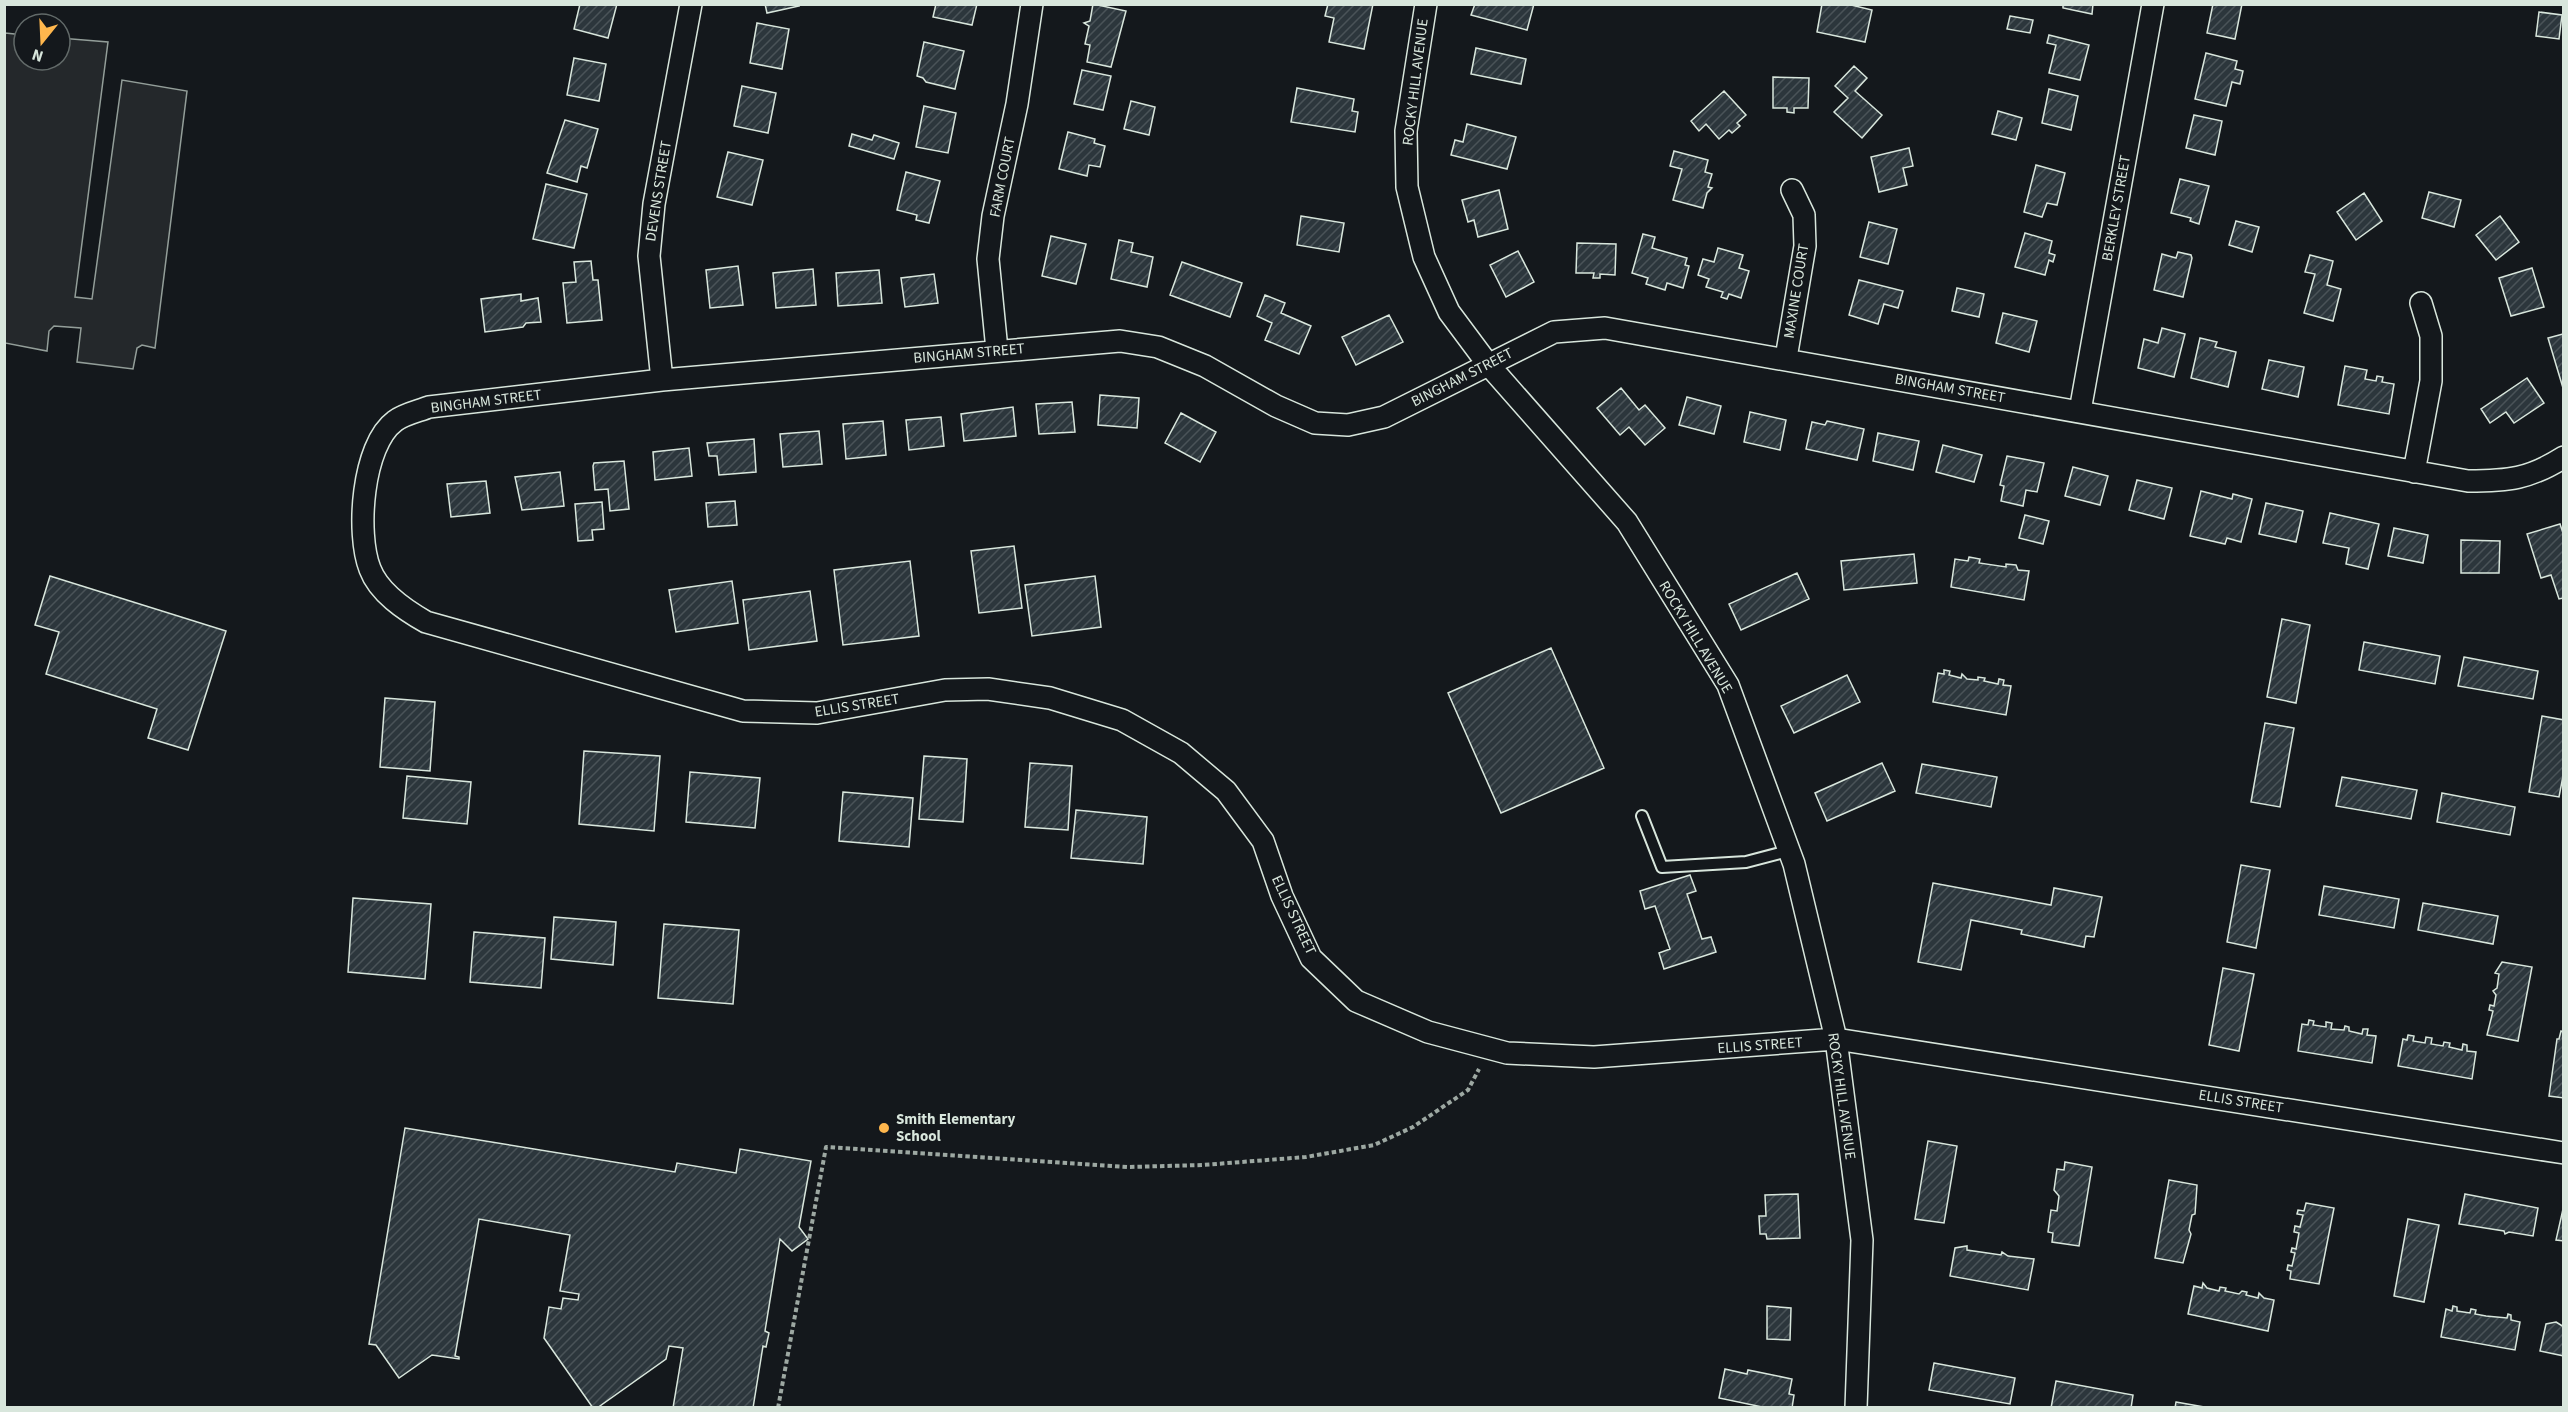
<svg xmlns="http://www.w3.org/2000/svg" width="2568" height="1412" font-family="'Source Sans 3',sans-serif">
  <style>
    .parking { fill: #24282b; stroke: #939e99; stroke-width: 1.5 }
    .building { fill: url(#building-hatch); stroke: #d8e6dc; stroke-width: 1.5 }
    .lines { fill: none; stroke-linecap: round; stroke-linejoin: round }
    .lane-casing { stroke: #d8e6dc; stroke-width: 14 }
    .street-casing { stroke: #d8e6dc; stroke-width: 24 }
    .path { stroke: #9da8a2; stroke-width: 4; stroke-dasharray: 4.5 3; stroke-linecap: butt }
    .lane { stroke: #14181c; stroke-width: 10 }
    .street { stroke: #14181c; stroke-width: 21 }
    .poi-dot { fill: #ffb74d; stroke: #14181c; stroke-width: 2 }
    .labels { text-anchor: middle; stroke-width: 4.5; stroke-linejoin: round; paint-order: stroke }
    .street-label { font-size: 15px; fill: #d8e6dc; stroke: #14181c }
    .poi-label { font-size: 15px; font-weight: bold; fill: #d8e6dc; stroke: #14181c; text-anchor: start }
  </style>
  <defs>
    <pattern id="building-hatch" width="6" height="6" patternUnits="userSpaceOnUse" patternTransform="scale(1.5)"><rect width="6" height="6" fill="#2c363c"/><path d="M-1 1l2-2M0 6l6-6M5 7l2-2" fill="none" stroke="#4a5358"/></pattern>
  </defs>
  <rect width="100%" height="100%" fill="#14181c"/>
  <path class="parking" d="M5,33L24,35V60H60V38L108,42L75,297L92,299L122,80L187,91L155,348L142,345L137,348L133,369L77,362L81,328L54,326L49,331L47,351L5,343Z"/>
  <path class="building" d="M580,4H617L608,38L574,29Z
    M765,4H798L799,6L767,13Z
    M936,4H977L972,25L933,17Z
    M1093,4L1126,11L1111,67L1087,62L1090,45L1085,44L1089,26L1084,23L1090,21Z
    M1328,4H1373L1364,49L1329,42L1334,18L1325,16Z
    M1475,4H1534L1527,30L1471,15Z
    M1822,4H1847L1872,10L1865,42L1817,32Z
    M2063,4H2093L2092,14L2063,8Z
    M2213,4H2242L2235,39L2207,33Z
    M2539,12L2562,15L2559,39L2536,36Z
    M2010,16L2033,20L2030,33L2007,29Z
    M757,23L789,29L782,69L750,63Z
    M2049,35L2089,45L2080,80L2049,73L2056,45L2047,43Z
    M924,42L964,51L955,89L926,82L923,78L917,76Z
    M1476,48L1526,59L1521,84L1471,74Z
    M2206,53L2237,61L2235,69L2243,71L2240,84L2232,82L2226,106L2195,99Z
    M574,58L606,64L599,101L567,95Z
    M1854,66L1867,78L1855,91L1882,115L1862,138L1834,112L1848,98L1835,86Z
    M1082,70L1111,76L1103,110L1074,104Z
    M1773,77L1809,78L1808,108H1794V113L1787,112V108H1773Z
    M742,86L776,93L768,133L734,126Z
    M1297,88L1354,99L1352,111L1358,112L1355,132L1291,122Z
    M2049,89L2078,96L2071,130L2042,123Z
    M1724,91L1746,115L1737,123L1740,126L1732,133L1729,130L1719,139L1706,124L1699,131L1691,121Z
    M1131,101L1155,107L1149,135L1124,129Z
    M924,106L956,113L948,153L916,147Z
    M1998,111L2022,118L2016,140L1992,134Z
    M2194,115L2222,121L2215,155L2186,148Z
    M565,120L598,129L587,168L581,166L577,182L547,173Z
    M1467,124L1516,137L1507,169L1451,155L1455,140L1463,142Z
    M1068,132L1095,139L1094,143L1105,146L1100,167L1089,165L1087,176L1059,169Z
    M852,134L872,140L874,135L899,143L894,159L849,146Z
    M1909,148L1913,166L1903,168L1907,185L1879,192L1871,157Z
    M1674,151L1708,160L1705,172L1712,174L1708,187L1712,188L1707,193L1703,208L1673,200L1682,169L1670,166Z
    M728,152L763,160L752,205L717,197Z
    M2036,165L2065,173L2057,205L2047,203L2042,217L2024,212Z
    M906,172L940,181L929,223L916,220L917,215L897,210Z
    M2180,179L2209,186L2199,224L2190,221L2191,218L2171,213Z
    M546,184L587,194L574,248L533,239Z
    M1499,190L1508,229L1478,237L1474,220L1468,222L1462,200Z
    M2429,192L2461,200L2454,227L2422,218Z
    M2364,193L2382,221L2356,240L2337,212Z
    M1301,216L1344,223L1339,252L1297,245Z
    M2500,216L2519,242L2496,260L2476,235Z
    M2236,221L2259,227L2252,252L2229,245Z
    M1869,222L1897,229L1888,264L1860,257Z
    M2025,233L2052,241L2049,253L2055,255L2053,262L2049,260L2045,275L2015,267Z
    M1643,234L1655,237L1652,248L1687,258L1685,265L1689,266L1683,288L1667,283L1665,290L1646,284L1648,278L1632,273Z
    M1051,236L1086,244L1076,284L1042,276Z
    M1119,240L1133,243L1131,252L1153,257L1147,287L1111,279Z
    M1577,243L1616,244L1615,275L1600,274V278H1593L1594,273H1576Z
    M1718,248L1743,255L1739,268L1749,271L1741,298L1729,294L1727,299L1721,297L1723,292L1706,287L1709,279L1698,275L1703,259L1714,262Z
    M1518,251L1534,282L1506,297L1490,265Z
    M2178,252L2191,255L2192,258L2183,297L2154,290L2162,254L2176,258Z
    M2310,255L2333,261L2327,285L2341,289L2333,321L2304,313L2315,274L2305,272Z
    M591,261L593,280H598L602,320L567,323L563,283L576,282L574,262Z
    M1182,262L1242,283L1230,317L1170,295Z
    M738,266L743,305L710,308L706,270Z
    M2532,268L2544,307L2511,316L2499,278Z
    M813,269L816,305L776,308L773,273Z
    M879,270L882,303L838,306L836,273Z
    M934,274L938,303L905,307L901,278Z
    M1859,280L1903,291L1898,308L1884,304L1878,324L1849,315Z
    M1957,288L1984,294L1979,317L1952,311Z
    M521,294V301L538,298L541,322L526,323L523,327L485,332L481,299Z
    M1265,295L1285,303L1281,313L1311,326L1299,354L1265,340L1272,323L1257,316Z
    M2003,313L2037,321L2029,352L1996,343Z
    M1389,315L1403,342L1356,365L1342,337Z
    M2162,328L2185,334L2174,377L2138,368L2144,339L2158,343Z
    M2563,334L2564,388H2563L2548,338Z
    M2200,338L2217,342L2215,347L2236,352L2228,387L2191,378Z
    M2269,360L2304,367L2298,397L2262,389Z
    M2345,366L2367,370L2365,379L2376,381L2377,376L2383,377L2382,382L2394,384L2389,414L2338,405Z
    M2527,378L2544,403L2514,423L2506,412L2490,423L2481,409Z
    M1621,388L1639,410L1645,405L1665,428L1645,445L1629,427L1620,435L1597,408Z
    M1100,395L1139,398L1137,428L1098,425Z
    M1687,397L1721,406L1714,434L1679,425Z
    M1072,402L1075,432L1039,434L1036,404Z
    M1013,407L1016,436L964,441L961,414Z
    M1750,412L1786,420L1780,450L1744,442Z
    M1181,413L1216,432L1200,462L1165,443Z
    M941,417L944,446L909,450L906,420Z
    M883,421L886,455L846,459L843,424Z
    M1827,421L1864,429L1857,460L1806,449L1812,422L1825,425Z
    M819,431L822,464L783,467L780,434Z
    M1878,433L1919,441L1913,470L1873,461Z
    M754,439L756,472L719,475L717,456H709L707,443Z
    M1943,445L1982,455L1974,482L1936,472Z
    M689,448L692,476L655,480L653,452Z
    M2007,456L2044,463L2037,492L2026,490L2023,506L2001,501L2004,486L2000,485Z
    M624,461L629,509L610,511L608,489L595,490L593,466L594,463Z
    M2073,467L2108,476L2100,505L2065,496Z
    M560,472L564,506L522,510L515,477Z
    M2137,480L2172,488L2164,519L2129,510Z
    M486,481L490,513L451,517L447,484Z
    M2201,491L2232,499L2233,494L2252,499L2241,542L2227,538L2225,544L2190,536Z
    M735,501L737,525L708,527L706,503Z
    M602,502L604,529L592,530L593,540L578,541L575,504Z
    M2266,503L2303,511L2296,542L2259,534Z
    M2330,513L2379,524L2368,569L2346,564L2349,548L2323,543Z
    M2025,515L2049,521L2043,544L2019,538Z
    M2560,524L2564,536V598L2559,599L2551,575L2541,578L2527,534Z
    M2394,528L2428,535L2423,563L2388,556Z
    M2461,540L2500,541L2499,573H2461Z
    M1014,546L1022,608L979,613L971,551Z
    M1914,554L1917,583L1844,590L1841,561Z
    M1969,557L1980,559L1979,563L2006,567V564L2016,565L2018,570L2029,571L2024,600L1951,587L1955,559L1968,561Z
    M910,561L919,636L843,645L834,570Z
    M1797,573L1809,599L1741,630L1729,604Z
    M50,576L226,631L188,750L148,738L157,709L46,674L59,632L35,625Z
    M1095,576L1101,627L1032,636L1025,585Z
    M732,581L738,623L676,632L669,590Z
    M810,591L817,641L749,650L743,600Z
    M2282,619L2310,625L2296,703L2267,697Z
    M2364,642L2440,656L2435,684L2359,670Z
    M1551,648L1604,768L1501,813L1448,693Z
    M2464,657L2538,671L2533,699L2458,686Z
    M1944,670L1950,671L1949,675L1961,678L1962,674L1967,679L1978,680V677L1985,678L1984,681L1998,684L1999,679L2004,680L2003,685L2011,686L2006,715L1933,702L1938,673L1944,674Z
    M1847,675L1860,702L1794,733L1781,706Z
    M385,698L435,702L430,771L380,767Z
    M2542,716L2564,720V771L2559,797L2529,792Z
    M2265,723L2294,728L2280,807L2251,802Z
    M584,751L660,756L654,831L579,824Z
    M924,756L967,759L963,822L919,819Z
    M1030,763L1072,766L1068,830L1025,827Z
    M1882,763L1895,791L1827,821L1815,793Z
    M1922,764L1997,777L1991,807L1916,793Z
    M690,772L760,778L755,828L686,822Z
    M407,776L471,782L467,824L403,818Z
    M2342,777L2417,790L2411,819L2336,806Z
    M843,792L913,798L909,847L839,841Z
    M2442,793L2515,807L2510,835L2437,822Z
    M1076,810L1147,817L1143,864L1071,858Z
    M2241,865L2270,870L2256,948L2227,942Z
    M1690,875L1696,891L1687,894L1702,939L1711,937L1716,952L1664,969L1659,953L1670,949L1655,906L1645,909L1640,891Z
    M1933,883L2051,905L2054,888L2102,897L2094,937L2086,936L2084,947L2021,934L2022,930L1971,920L1961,970L1918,962Z
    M2324,886L2399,899L2394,928L2319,915Z
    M353,898L431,904L425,979L348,972Z
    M2423,903L2498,916L2493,944L2418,930Z
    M554,917L616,922L613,965L551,959Z
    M664,924L739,930L733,1004L658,998Z
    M474,932L545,938L541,988L470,982Z
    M2502,962L2532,967L2518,1041L2487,1035L2493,1011L2489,1010L2490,1005L2494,1006L2496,995L2493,991L2497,988L2499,974L2495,973Z
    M2223,968L2254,974L2239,1051L2209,1045Z
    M2309,1020L2314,1021L2313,1025L2326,1027V1022L2332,1023L2331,1029L2344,1030L2345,1026L2349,1027V1031L2362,1034L2363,1029H2368L2367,1035L2376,1036L2372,1063L2298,1051L2302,1024L2308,1025Z
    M2561,1031L2564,1032V1098L2549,1096L2557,1039H2559Z
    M2408,1035L2414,1036L2413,1041L2425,1043L2426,1037L2432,1038L2431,1044L2443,1046L2444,1042L2450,1043L2449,1047L2462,1050L2463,1044L2467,1045V1051L2476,1052L2472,1079L2398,1066L2403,1039L2407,1040Z
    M405,1128L675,1172L677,1163L736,1173L740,1149L811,1161L799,1227L808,1239L792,1251L780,1239L765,1331L769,1333L766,1347L763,1346L753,1408H673L683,1348L669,1346L666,1359L597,1408H593L544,1338L549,1307L561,1309L563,1298L578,1300L579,1294L560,1291L570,1235L479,1219L455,1356L459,1357V1359L432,1355L399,1378L376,1345L369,1344Z
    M1928,1141L1957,1146L1944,1223L1915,1219Z
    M2065,1162L2092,1167L2079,1246L2052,1242L2053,1233L2048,1232L2051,1210L2057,1211L2059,1196L2054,1190L2057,1169L2064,1170Z
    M2169,1180L2197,1185L2195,1214L2192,1215L2189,1230L2191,1234L2183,1263L2155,1258Z
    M1798,1194L1800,1238L1767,1239L1766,1234H1760L1759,1216H1766L1765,1195Z
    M2465,1194L2538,1208L2533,1236L2509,1232L2505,1234L2504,1231L2459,1224Z
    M2306,1203L2334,1208L2319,1284L2290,1279L2291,1271L2287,1270L2288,1265L2292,1266L2295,1253L2291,1252L2292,1248L2296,1249L2299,1233L2294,1232L2295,1226L2300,1227L2303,1215L2297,1214L2298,1210L2304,1211Z
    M2563,1209H2564V1241L2556,1240Z
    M2408,1219L2439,1225L2424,1302L2394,1296Z
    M1967,1246V1250L2001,1255L2002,1252L2008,1256L2034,1259L2028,1290L1950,1276L1955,1248Z
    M2203,1283L2207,1288L2219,1291L2220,1287L2226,1288L2225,1291L2239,1294L2242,1291L2247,1292L2246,1295L2258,1298L2259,1293L2264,1298L2274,1300L2268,1331L2188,1314L2194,1286L2202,1288Z
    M1767,1306L1791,1308L1790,1340L1767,1339Z
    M2453,1306L2457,1307V1311L2470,1313L2471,1309L2476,1310L2475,1314L2486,1316L2507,1318L2508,1314L2511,1315V1320L2520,1322L2515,1350L2441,1337L2446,1309L2452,1311Z
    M2556,1322L2564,1327V1356L2540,1351L2546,1324Z
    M1934,1363L2015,1378L2010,1404L1929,1390Z
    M1725,1369L1747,1374L1748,1370L1792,1379L1789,1394L1794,1395L1792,1408H1767L1719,1398Z
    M2056,1381L2133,1395L2131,1408H2051Z
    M2176,1402L2210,1408H2175Z"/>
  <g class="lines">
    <defs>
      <path id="lane" d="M1642,816L1662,867L1746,862L1788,851"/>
      <path id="street" d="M1426,4L1406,131L1407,187L1424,257L1449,312L1487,363L1627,522L1728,685L1794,864L1836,1039L1862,1240L1856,1408
        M997,350L988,259L993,216L1017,104L1032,4
        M1786,358L1805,246L1804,215L1792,190
        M662,380L649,256L654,204L691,4
        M2080,411L2153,4
        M2564,457C2529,479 2509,481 2468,481L1605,328L1554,332L1384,417L1348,425L1315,423L1276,406L1205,366L1158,347L1120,341L662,380L429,407C419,411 404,414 395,421C362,445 356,534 370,569C379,593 405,610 426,622L743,711L817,713L945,690L988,689L1050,698L1122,720L1181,753L1226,791L1263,841L1282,896L1311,958L1356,1001L1428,1032L1507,1053L1594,1057L1836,1039L2564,1153
        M2414,472L2431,381V336L2421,303"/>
    </defs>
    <use href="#lane" class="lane-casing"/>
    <use href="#street" class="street-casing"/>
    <path class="path" d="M778,1408L826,1147L1128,1167L1203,1165L1306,1157L1374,1145L1413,1127L1468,1090L1479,1069"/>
    <use href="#lane" class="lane"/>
    <use href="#street" class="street"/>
  </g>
  <circle class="poi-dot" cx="884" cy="1128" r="6"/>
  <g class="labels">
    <g class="street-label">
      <text transform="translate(1415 82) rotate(-83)" y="5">ROCKY HILL AVENUE</text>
      <text transform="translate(1002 177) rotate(-79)" y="5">FARM COURT</text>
      <text transform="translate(658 191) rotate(-81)" y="5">DEVENS STREET</text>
      <text transform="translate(2116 208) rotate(-80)" y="5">BERKLEY STREET</text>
      <text transform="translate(1796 291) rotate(-81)" y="5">MAXINE COURT</text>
      <text transform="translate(969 353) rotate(-5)" y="5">BINGHAM STREET</text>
      <text transform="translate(1462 377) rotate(-27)" y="5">BINGHAM STREET</text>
      <text transform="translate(1950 388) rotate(10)" y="5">BINGHAM STREET</text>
      <text transform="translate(486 401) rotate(-7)" y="5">BINGHAM STREET</text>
      <text transform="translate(1696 637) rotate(59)" y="5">ROCKY HILL AVENUE</text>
      <text transform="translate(857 705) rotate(-9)" y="5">ELLIS STREET</text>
      <text transform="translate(1294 915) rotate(65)" y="5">ELLIS STREET</text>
      <text transform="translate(1760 1045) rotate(-4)" y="5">ELLIS STREET</text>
      <text transform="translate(1842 1096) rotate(82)" y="5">ROCKY HILL AVENUE</text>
      <text transform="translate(2241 1101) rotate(9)" y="5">ELLIS STREET</text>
    </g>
    <g class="poi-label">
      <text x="896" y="1124">Smith Elementary<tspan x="896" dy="17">School</tspan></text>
    </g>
  </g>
  <rect width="2568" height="1412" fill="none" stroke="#d8e6dc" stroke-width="12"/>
  <g transform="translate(42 42) rotate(198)"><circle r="28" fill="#14181c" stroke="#626a69" stroke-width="1.5"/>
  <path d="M0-4.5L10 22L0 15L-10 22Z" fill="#ffb74d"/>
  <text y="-9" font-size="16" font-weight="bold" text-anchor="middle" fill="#d8e6dc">N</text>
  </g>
</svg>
